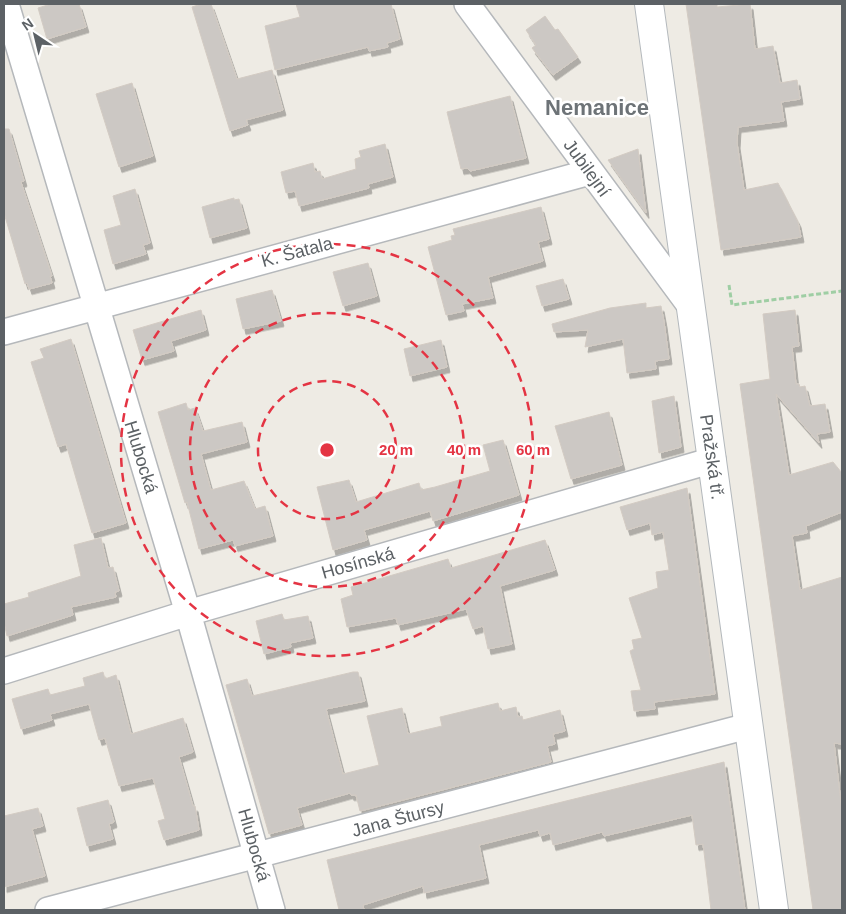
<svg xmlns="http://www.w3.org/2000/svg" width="846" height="914" font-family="Arial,sans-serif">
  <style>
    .building { fill: #ccc8c4; stroke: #d3cbc3; filter: url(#shadow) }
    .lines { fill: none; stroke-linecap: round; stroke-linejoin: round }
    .street-casing { stroke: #b5b8bb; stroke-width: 28 }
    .secondary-casing { stroke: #b3b8bc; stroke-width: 30 }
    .path { stroke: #9fcea4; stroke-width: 3; stroke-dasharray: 5 2.5; stroke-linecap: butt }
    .street { stroke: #fff; stroke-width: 25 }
    .secondary { stroke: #fff; stroke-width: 28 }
    .ring { fill: none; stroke: #e43443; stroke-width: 2.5; stroke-dasharray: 9 6 }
    .labels { text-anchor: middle; stroke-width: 5; stroke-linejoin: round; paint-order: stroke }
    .street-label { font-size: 18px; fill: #5c6165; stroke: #fff }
    .district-label { font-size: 22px; font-weight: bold; fill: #6d7377; stroke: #fff }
    .centre { fill: #e43443; stroke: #fff; stroke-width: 2.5 }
    .ring-label { font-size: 15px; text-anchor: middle; font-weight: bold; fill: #e43443; stroke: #fff; stroke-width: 5; stroke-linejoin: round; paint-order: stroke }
  </style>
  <defs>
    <filter id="shadow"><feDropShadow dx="3" dy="5.5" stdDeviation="0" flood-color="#0004"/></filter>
  </defs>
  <rect width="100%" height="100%" fill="#eeebe4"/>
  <path class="building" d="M51,4H79L86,27L47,39L38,8Z
    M201,4H211L237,79L272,70L283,110L246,120L248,125L230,131L192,7Z
    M296,4H391L400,39L387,43L388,47L369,51L368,47L275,70L265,26L300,17Z
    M686,4H717V7L750,4L755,49L773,46L780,83L797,80L800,99L781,102L784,121L738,127L737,143L744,190L778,183L798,222L801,237L721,250Z
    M545,16L555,30L558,29L578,57L553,75L532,48L536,45L526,30Z
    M132,83L153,156L119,167L96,94Z
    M510,96L526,158L470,171L467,168L461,169L447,112Z
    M4,129H9L24,181L21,182L52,276H50L52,283L29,289L27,283L25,284L4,213Z
    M385,144L393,177L368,184L369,188L299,206L295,191L286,193L281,172L313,163L315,172L320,171L322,179L356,169L355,159L361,157L359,151Z
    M638,149L641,174L646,213L608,160Z
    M135,189L150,243L143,245L146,254L113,264L104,230L121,225L113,196Z
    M234,198V200L239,199L247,228L210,238L202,207Z
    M541,207L549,239L538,242L543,261L488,277L493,298L462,304L464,311L446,315L428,247L452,240L451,236L455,235L453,229Z
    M368,263L377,296L343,306L333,272Z
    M563,279L569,299L542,306L536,286Z
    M272,290L281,321L243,329L236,299Z
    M646,303V308L661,306L664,322L669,359L655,361L656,369L627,373L623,339L585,347L588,330L554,332L552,324L610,308Z
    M201,310L206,330L171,341L174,351L142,360L133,330Z
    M795,310L799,346L792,347L796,384H799L800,387L805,386L810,406L825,404L830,432L817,434L819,443L776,394L789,475L833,462L842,473V512L806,526L807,533L792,536L800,590L842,577V744L834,743L842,811V910H813L740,384L770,379L763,314Z
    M71,339L126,523L92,533L66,444L58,447L31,362L44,358L40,349Z
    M441,340L447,367L410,376L404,349Z
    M674,396L681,447L659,453L652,401Z
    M186,403L188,410L195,408L203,431L242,422L247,442L201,454L211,490L244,481L255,509L265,506L273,536L235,546L233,540L199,549L187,502L185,503L158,412Z
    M609,412L622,465L571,479L555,426Z
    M503,440L519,495L433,521L430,511L364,530L367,540L333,550L317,487L349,480L356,502L419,483L421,490L435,487L490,471L483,445Z
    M687,488L715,694L654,702L655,709L634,711L631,691L641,690L630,651L634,649L632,640L642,638L629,598L658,588L656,572L669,570L663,532L652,535L650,523L627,530L620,507Z
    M101,538L108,568L113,567L119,591L115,592L116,597L71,607L73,615L7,636L4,622V604L29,597L28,593L81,576L74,545Z
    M545,540L555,570L500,586L512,644L488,649L483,626L473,629L466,609L398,625L396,618L347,627L341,599L353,595L351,587L448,559L451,568Z
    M282,614L284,620L308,616L313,638L290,643L291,647L264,654L256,621Z
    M103,672L105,679L116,675L131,734L183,718L193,752L179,757L193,806H195L199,830L164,840L158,821L165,819L153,778L119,786L105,738L99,740L89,704L50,714L52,720L21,729L12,699L48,689L50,695L85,686L83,678Z
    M353,672H358L365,701L326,709L343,774L379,765L367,716L402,708L408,734L442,726L440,717L498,703L500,711L516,707L518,717L522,716L523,720L560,710L565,731L553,734L555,744L547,746L551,762L360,811L356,795H351L350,793L297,808L302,825L269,834L226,685L247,679L252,696Z
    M724,762L745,910H711L703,844L696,845L692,815L604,836L602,832L553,845L550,833L540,836L538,830L479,845L486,878L424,893L423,886L363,905L364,910H339L327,860Z
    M108,800L114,822L109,824L113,839L87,846L77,808Z
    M38,808L43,826L32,829L45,876L4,887V816Z"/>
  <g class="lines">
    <defs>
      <path id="street" d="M6,4L188,613L272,910
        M467,4L691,307
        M4,332L590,172
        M4,671L188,613L713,460
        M48,910L748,726"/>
      <path id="secondary" d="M649,4L774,910"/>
    </defs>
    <use href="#street" class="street-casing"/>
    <use href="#secondary" class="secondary-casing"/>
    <path class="path" d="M729,285L732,305L842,291"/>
    <use href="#street" class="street"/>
    <use href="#secondary" class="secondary"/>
  </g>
  <g class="ring">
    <circle cx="327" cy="450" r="69"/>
    <circle cx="327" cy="450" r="137"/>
    <circle cx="327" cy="450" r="206"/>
  </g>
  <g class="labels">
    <g class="street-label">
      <text transform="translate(587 168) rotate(54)" y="6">Jubilejní</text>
      <text transform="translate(297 252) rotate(-15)" y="6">K. Šatala</text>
      <text transform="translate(141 457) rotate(73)" y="6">Hlubocká</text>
      <text transform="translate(712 457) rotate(82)" y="6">Pražská tř.</text>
      <text transform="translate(358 563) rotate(-16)" y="6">Hosínská</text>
      <text transform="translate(398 819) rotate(-15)" y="6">Jana Štursy</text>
      <text transform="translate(254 845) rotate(74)" y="6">Hlubocká</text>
    </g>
    <g class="district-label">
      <text x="597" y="115">Nemanice</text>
    </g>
  </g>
  <circle cx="327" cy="450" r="8" class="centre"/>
  <g class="ring-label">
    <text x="396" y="455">20 m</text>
    <text x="464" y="455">40 m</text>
    <text x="533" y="455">60 m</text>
  </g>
  <rect width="846" height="914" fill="none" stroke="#5c6165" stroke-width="10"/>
  <g transform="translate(35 35) rotate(325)" stroke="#ffffff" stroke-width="4" paint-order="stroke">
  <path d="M0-4L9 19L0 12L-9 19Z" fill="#5c6165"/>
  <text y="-8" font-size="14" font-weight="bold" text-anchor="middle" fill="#5c6165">N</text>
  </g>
</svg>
